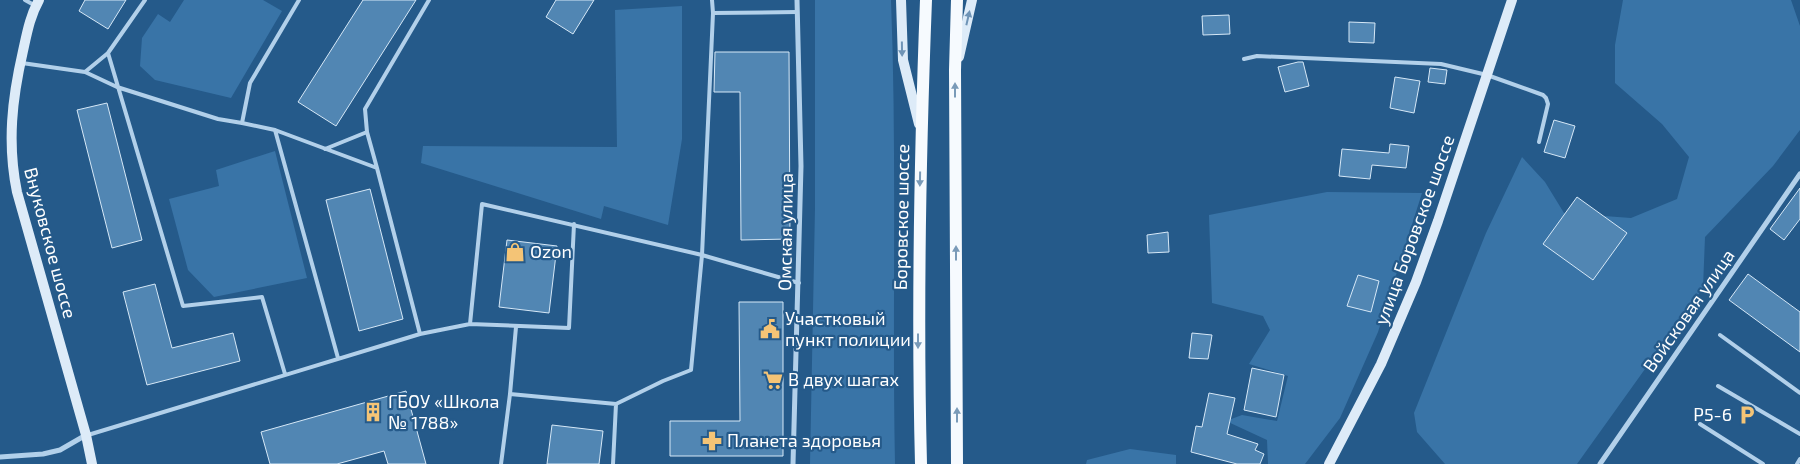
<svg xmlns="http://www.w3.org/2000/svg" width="1800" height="464" font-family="'Exo 2',sans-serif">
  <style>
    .green { fill: #3974a7 }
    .building { fill: #5186b3; stroke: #d6e8f7 }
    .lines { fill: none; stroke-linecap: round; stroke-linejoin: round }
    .lane { stroke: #b2d0ea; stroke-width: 4 }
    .street { stroke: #b2d0ea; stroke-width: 5 }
    .secondary { stroke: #ddebf8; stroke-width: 10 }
    .primary { stroke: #f6fafe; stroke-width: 12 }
    .oneway { fill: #6f94b6 }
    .oneway2 { fill: #799ab8 }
    .labels { text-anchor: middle; stroke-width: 4.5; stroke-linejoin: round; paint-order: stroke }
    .street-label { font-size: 18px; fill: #fff; stroke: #255a8a }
    .poi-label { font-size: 18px; fill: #fff; stroke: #255a8a; text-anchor: start }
  </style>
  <rect width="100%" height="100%" fill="#255a8a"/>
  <path class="green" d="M184,0H263L282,11L231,98L155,80L140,66L142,38L158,14L170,22Z
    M815,0H891C897,155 892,309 895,464H810L815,208Z
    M1623,0H1791L1800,26V130L1773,166L1705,237L1703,288L1577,464H1445L1417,432L1414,413L1486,233L1522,157L1545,182L1564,213L1631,218L1677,199L1689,157L1662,124L1615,83V45Z
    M682,6V139L668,225L604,206L601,219L421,163L423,146L617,147L615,10Z
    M275,151L307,278L214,297L188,270L169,199L219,186L216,170Z
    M1327,192L1422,193L1378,332L1340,418L1305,464H1268L1267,440L1226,421L1242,415L1277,421L1288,376L1249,364L1270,330L1263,316L1212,303L1209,215Z
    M1130,449L1176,455V464H1086L1087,460Z"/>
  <path class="building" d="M85,0H126L108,29L79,11Z
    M363,0H416L336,126L298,102Z
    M556,0H594L573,34L546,17Z
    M1229,15L1230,34L1203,35L1202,16Z
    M1349,22L1375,23L1374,43L1349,42Z
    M715,52H789L790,239L741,240L740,92H714Z
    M1298,62H1303L1309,86L1285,92L1278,67Z
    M1430,68L1447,70L1445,84L1428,82Z
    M1395,77L1420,81L1414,113L1390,108Z
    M107,103L142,240L112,248L77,110Z
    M1554,120L1575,126L1565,158L1544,152Z
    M1390,144L1409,146L1406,168L1372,165L1370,179L1339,176L1342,149L1389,153Z
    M1800,188V219L1784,240L1770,229Z
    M370,189L403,319L359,331L326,200Z
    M1577,197L1627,233L1593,280L1543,244Z
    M1168,232L1169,252L1148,253L1147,235Z
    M507,240L557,246L549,313L499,307Z
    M1748,274L1800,312V352L1729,300Z
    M1358,275L1379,281L1371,312L1347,306Z
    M155,284L172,348L233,333L240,361L147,385L123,292Z
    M739,302H783V456H670V421H740Z
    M1192,333L1212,335L1208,359L1189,358Z
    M1252,368L1284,375L1276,417L1244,410Z
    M406,391L426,464H388L384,451L337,464H270L261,432Z
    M1209,393L1235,398L1227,434L1258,444L1255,450L1264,454L1260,464H1237L1191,452L1196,426L1202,427Z
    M552,425L603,431L599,464H547Z"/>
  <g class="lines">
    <path class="lane" d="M25,0L34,5
      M145,0L108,53L183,306L262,297L285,374
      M712,0L713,13L797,12
      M1244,59L1257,56L1441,64L1487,75L1543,95L1546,98L1548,104L1539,142
      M22,63L85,72L117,87L218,119L242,123
      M85,72L108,53
      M275,130L242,123L250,83L299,0
      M325,149L367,132
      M377,168L367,132L365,109L429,0
      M470,324L482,204L702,255L799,283
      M1720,335L1800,393
      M338,358L275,130L377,168L420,334
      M1718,386L1800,434
      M510,394L516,327
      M616,404L663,381L691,370L702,255L713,13
      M1700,424L1763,464
      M88,435L420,334L470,324L569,328L574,224
      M501,464L510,394L616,404L613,464
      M1797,464L1800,459"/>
    <path class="street" d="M0,457L43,454L60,450L86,435
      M793,464L801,166L797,0
      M1600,464L1800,174"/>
    <path class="secondary" d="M39,0C30,16 27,33 23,51C12,99 7,143 17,192L86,435L92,464
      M901,0L903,60L919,124
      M959,57L972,0
      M1329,464L1381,364L1416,282L1438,221L1512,0"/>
    <path class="primary" d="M957,0L955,70L957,464
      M921,464C917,309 920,155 926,0"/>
  </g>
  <defs><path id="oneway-solid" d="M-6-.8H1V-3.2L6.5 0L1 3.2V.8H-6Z" transform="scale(1.25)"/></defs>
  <g class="oneway">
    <use href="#oneway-solid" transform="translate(968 18) rotate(-77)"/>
    <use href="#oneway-solid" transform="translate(902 49) rotate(89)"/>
  </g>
  <g class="oneway2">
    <use href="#oneway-solid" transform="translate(955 90) rotate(-90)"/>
    <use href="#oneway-solid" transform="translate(920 179) rotate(91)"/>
    <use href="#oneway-solid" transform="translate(956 253) rotate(-90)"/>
    <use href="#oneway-solid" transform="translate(918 341) rotate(90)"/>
    <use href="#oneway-solid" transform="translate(957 415) rotate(-90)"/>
  </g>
  <defs>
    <symbol id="shop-bare" viewBox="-9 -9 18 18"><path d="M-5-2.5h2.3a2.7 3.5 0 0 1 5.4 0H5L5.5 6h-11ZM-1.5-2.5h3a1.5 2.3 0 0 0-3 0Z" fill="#f4c476" stroke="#255a8a" stroke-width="2.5" paint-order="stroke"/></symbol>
    <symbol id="civic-bare" viewBox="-9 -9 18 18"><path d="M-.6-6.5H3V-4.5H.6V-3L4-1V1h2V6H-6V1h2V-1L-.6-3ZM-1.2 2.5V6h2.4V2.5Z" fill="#f4c476" stroke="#255a8a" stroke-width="2.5" paint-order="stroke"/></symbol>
    <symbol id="supermarket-bare" viewBox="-9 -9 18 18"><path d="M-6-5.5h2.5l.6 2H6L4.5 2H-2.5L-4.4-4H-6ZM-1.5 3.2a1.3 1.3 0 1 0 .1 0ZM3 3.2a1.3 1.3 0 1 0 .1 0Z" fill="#f4c476" stroke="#255a8a" stroke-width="2.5" paint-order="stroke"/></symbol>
    <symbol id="building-bare" viewBox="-9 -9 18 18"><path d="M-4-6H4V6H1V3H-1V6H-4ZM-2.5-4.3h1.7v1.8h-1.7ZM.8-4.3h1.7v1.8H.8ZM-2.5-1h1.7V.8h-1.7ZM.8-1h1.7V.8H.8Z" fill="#f4c476" stroke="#255a8a" stroke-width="2.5" paint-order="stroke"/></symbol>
    <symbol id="parking-bare" viewBox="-9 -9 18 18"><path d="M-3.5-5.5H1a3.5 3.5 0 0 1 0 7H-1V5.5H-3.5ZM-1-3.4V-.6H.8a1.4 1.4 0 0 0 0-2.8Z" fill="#f4c476" stroke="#255a8a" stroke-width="2.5" paint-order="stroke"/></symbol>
    <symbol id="pharmacy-bare" viewBox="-9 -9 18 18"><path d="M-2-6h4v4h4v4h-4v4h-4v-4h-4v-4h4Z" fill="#f4c476" stroke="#255a8a" stroke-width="2.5" paint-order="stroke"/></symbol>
  </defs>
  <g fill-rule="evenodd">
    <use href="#shop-bare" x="501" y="238" width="28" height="28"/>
    <use href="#civic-bare" x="756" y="315" width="28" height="28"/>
    <use href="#supermarket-bare" x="759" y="366" width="28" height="28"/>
    <use href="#building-bare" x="359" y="398" width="28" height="28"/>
    <use href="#parking-bare" x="1733" y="401" width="28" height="28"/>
    <use href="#pharmacy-bare" x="698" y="427" width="28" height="28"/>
  </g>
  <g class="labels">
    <g class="street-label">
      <text transform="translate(902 217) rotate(-89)" y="6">Боровское шоссе</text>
      <text transform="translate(1415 230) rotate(-70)" y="6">улица Боровское шоссе</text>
      <text transform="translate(786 232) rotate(-89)" y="6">Омская улица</text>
      <text transform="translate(50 243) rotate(75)" y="6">Внуковское шоссе</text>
      <text transform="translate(1689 311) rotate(-55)" y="6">Войсковая улица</text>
    </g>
    <g class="poi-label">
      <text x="530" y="258">Ozon</text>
      <text x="785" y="325">Участковый<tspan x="785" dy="21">пункт полиции</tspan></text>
      <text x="788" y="386">В двух шагах</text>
      <text x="388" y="408">ГБОУ «Школа<tspan x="388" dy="21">№ 1788»</tspan></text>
      <text x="1732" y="421" text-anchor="end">Р5-6</text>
      <text x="727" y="447">Планета здоровья</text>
    </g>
  </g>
</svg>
